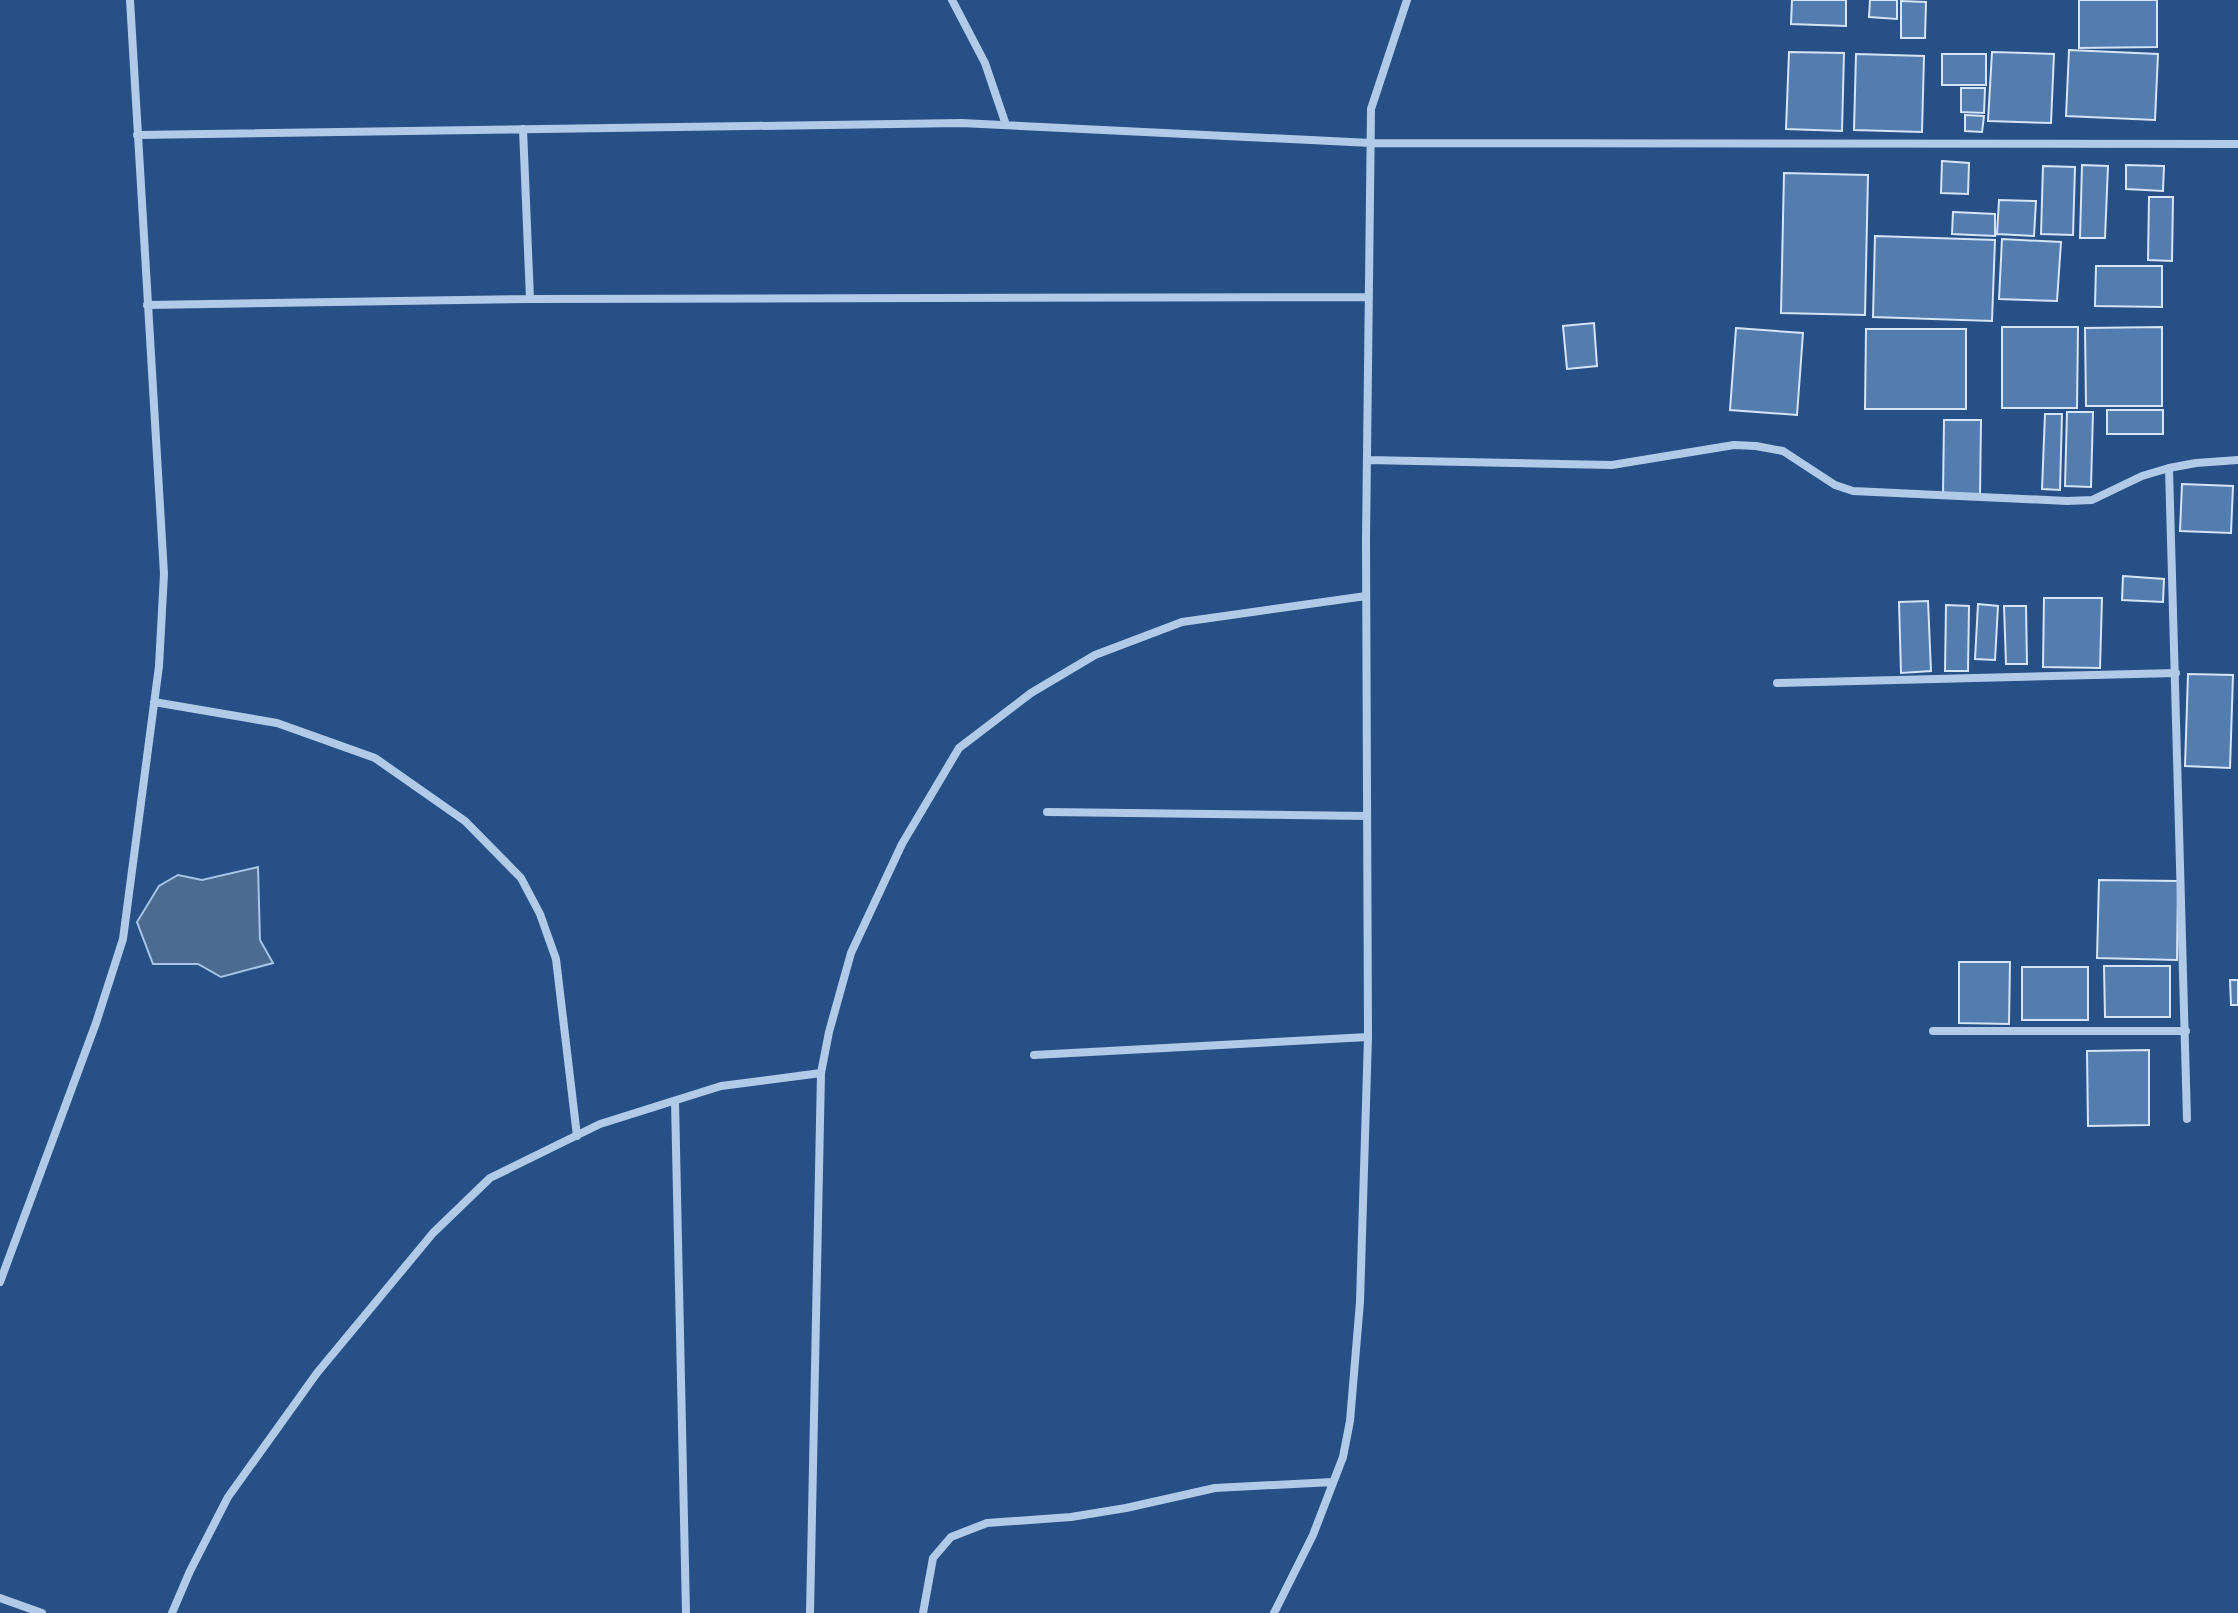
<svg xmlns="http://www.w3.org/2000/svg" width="2238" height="1613" font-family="Raleway,sans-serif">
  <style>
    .water { fill: #4d6a90; stroke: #a6c5e8; stroke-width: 2 }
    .building { fill: #537caf; stroke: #d5e4f6; stroke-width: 2 }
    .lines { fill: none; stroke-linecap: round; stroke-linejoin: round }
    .minor { stroke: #b1cae8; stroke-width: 8 }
  </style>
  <rect width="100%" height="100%" fill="#275086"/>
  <path class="water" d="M258,867L260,940L273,963L221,977L198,964H153L137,922L159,886L178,875L202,880Z"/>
  <path class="building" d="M1792,0H1846V26L1791,24Z
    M1870,0H1897V19L1869,17Z
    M2079,0H2157V47L2079,48Z
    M1901,1L1926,2L1925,38H1901Z
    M2069,50L2158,54L2155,120L2066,116Z
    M1789,52L1844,53L1842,131L1786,129Z
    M1992,52L2054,54L2051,123L1988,121Z
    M1856,54L1924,56L1922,132L1854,130Z
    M1942,54H1986V85H1942Z
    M1961,88H1985L1984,113L1961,112Z
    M1965,115L1984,116L1982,132L1965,131Z
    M1942,161L1969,163L1968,194L1941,193Z
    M2082,165L2108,166L2105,238H2080Z
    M2126,165L2164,166L2163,191L2126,189Z
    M2043,166L2075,167L2073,235L2041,234Z
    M1784,173L1868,175L1865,315L1781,313Z
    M2149,197H2173L2172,261L2148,260Z
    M1999,200L2036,201L2034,236L1997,234Z
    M1953,212L1995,214V236L1952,234Z
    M1875,236L1995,240L1992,321L1873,317Z
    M2002,239L2061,242L2057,301L1999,299Z
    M2096,266H2162V307L2095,306Z
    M1594,323L1597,366L1567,369L1563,326Z
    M2002,327H2078L2077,408H2002Z
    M2162,327V406H2086L2085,328Z
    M1736,328L1803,333L1797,415L1730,410Z
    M1866,329H1966V409H1865Z
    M2107,410H2163V434H2107Z
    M2067,412H2093L2091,487L2065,486Z
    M2045,414H2062L2060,490L2042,489Z
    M1944,420H1981L1980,495H1943Z
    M2182,484L2233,486L2231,533L2180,531Z
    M2123,576L2164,579L2163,602L2122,600Z
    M2044,598H2102L2100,668L2043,667Z
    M1928,601L1931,671L1901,673L1899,602Z
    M1978,604L1998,606L1995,660L1975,659Z
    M1946,605L1969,606L1968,671H1945Z
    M2004,606H2026L2027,664H2006Z
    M2188,674L2233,675L2230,768L2185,766Z
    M2099,880L2178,881L2177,960L2097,958Z
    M1959,962H2010L2009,1024L1959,1023Z
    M2104,966H2170V1017H2105Z
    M2022,967H2088V1020H2022Z
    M2230,980H2238V1005H2231Z
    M2149,1050V1125L2088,1126L2087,1051Z"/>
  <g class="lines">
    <path class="minor" d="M952,0L985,63L1006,125
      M523,129L530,299
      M137,135L961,123L1371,143L2238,144
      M147,305L530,299L1369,297
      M1367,460L1612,465L1734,445L1756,446L1783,451L1835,485L1853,491L2067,501L2092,500L2142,476L2169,468L2196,463L2238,460
      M2169,468L2187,1119
      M1777,683L2176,673
      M154,702L277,723L375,758L465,821L521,878L540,914L556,959L577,1136
      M1047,812L1367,816
      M1933,1031H2186
      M1034,1055L1368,1037
      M675,1101L686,1613
      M0,1282L96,1023L123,939L159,666L164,574L130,0
      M0,1598L42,1613
      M172,1613L190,1571L228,1497L317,1373L433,1233L490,1178L600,1124L721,1086L821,1073
      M810,1613L821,1073L829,1032L851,953L902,844L959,748L1031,693L1095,655L1182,622L1366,596
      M923,1613L933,1558L951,1537L987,1523L1071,1517L1126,1508L1215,1488L1333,1482
      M1274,1613L1313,1535L1343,1457L1350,1421L1360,1302L1368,1037L1366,541L1371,109L1407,0"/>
  </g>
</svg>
